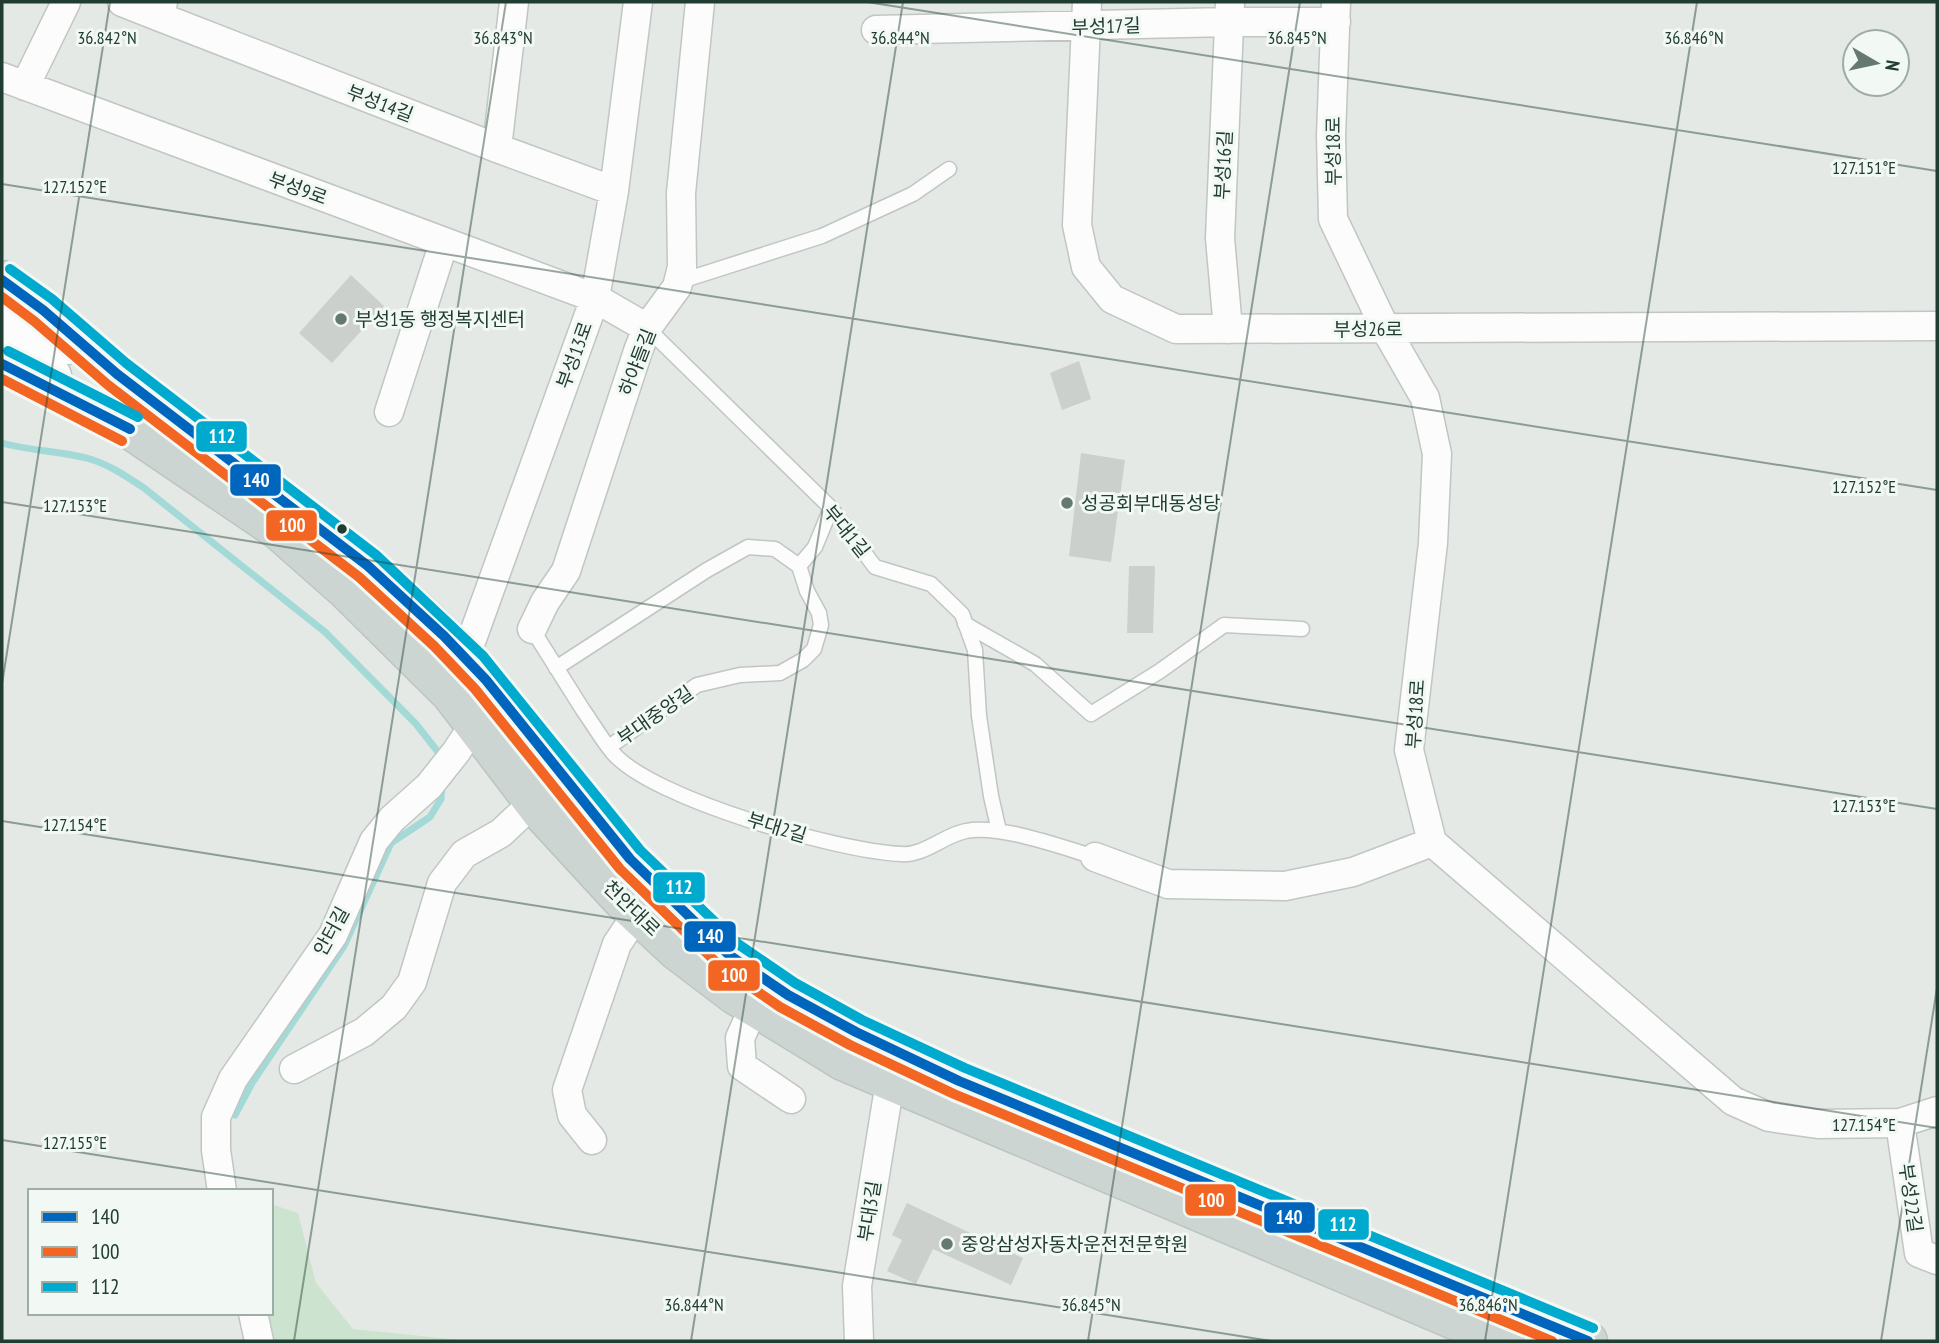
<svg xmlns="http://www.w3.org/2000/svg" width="1939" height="1343" font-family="'PT Sans Narrow','Noto Sans KR',sans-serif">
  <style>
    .green { fill: #cce3cf }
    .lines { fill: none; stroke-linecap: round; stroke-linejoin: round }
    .stream { stroke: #a3dad8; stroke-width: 7 }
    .building { fill: #cbd0cd }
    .service-casing { stroke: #c1c6c3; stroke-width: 17 }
    .minor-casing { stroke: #c1c6c3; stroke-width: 31 }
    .secondary-casing { stroke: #bfc7c3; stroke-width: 41 }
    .primary-casing { stroke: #bcc5c1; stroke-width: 41 }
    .service { stroke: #fbfcfb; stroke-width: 14 }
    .minor { stroke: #fbfcfb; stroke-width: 28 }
    .secondary { stroke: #fbfcfb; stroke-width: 38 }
    .primary { stroke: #cdd5d2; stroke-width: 38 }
    .bus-1-casing { stroke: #f2f8f4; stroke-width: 16 }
    .bus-2-casing { stroke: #f2f8f4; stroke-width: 16 }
    .bus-3-casing { stroke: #f2f8f4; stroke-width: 16 }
    .bus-1 { stroke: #0065bd; stroke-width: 10 }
    .bus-2 { stroke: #f26522; stroke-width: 10 }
    .bus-3 { stroke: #00a9ce; stroke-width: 10 }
    .ticks { fill: none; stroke: #213d31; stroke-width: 2; stroke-opacity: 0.45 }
    .poi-dot { fill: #657970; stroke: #f2f8f4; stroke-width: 2.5 }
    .bus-dot { fill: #213d31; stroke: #f2f8f4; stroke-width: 2.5 }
    .labels { text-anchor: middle; stroke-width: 6; stroke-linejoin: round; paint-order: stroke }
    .street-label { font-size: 19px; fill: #213d31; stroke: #f2f8f4 }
    .poi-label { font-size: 19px; fill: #213d31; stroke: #f2f8f4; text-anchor: start }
    .ticks-label { font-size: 18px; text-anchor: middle; fill: #213d31; stroke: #f2f8f4; stroke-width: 6; stroke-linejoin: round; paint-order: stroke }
    .line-badge { stroke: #f2f8f4; stroke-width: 2.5 }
    .badge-label { font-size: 19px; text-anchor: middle; font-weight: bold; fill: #fff }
  </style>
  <rect width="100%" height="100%" fill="#e4e9e6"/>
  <path class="green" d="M271,1204L298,1213L316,1283L353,1329L470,1341H250L247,1313H271Z"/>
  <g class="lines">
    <path class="stream" d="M2,443C30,451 61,451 90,459C110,465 127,477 144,488L325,632L416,724L442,757
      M235,1115L252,1083L344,946L391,843L430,817L441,799L442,783"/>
  </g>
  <path class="building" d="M351,275L384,306L332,363L299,333Z
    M1079,361L1091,399L1062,410L1050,373Z
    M1081,453L1125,460L1111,562L1069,556Z
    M1129,566H1155L1153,633H1127Z
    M907,1203L1023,1258L1011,1285L933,1249L916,1284L887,1271L902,1240L892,1235Z"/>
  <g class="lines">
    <defs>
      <path id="service" d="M678,282L822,236L913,194L949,169
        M647,328L831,508L875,567L931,584L962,614L975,650L979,716L991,796L999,831
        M965,624L1035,664L1091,714L1160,671L1224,625L1302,629
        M532,629C549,656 566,683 583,710C593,724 602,740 613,753C654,800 838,851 901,854C924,856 944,835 966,831C999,824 1061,847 1095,857
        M556,668L707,570L748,547L775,549L799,566L815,547L831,508
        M609,747L697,685L740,675L780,673L803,660L814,649L821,625L819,613L807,591L799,566"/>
      <path id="minor" d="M122,2L160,17
        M163,2L160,17L497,148L614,191
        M1087,2L1077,225L1086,267L1112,299L1176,329L1937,326
        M1336,2L1331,136L1333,219L1386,330L1425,398L1437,454L1433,543L1409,750L1432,842L1733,1101L1769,1117L1818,1124L1900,1123L1937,1111
        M876,30L1229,22H1336
        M2,77L595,298L647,328
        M25,86L66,2
        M497,148L514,2
        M1228,329L1220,238L1230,2
        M389,412L444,242
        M532,629L545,602L566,571L638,351L647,328L677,287L682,267L681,193L700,2
        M460,672L595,298L614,191L638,2
        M1095,857L1168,884L1285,886L1353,872L1432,842
        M754,1007L740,1038L742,1066L791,1099
        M294,1069L364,1032L394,1007L412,982L442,883L464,854L501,833L534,802
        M1900,1123L1919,1253L1937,1260
        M592,1140L572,1115L567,1090L617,944L637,914
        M222,1191L216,1150V1117L233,1079L333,935L374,841L392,819L429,786L456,752L483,711
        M253,1313L259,1341
        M859,1341L857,1286L890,1082"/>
      <path id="secondary" d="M2,307L67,345
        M2,341L52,376"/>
      <path id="primary" d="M2,280L43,310L117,374L201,439L368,566C409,603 450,640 486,680L630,859L729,955L788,995L856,1032L959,1081L1588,1341
        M2,364L116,420L278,530L346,590L451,694L541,812L622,900L677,951L735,995L843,1061L1504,1341"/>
    </defs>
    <use href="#service" class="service-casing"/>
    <use href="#minor" class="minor-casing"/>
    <use href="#secondary" class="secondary-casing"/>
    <use href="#primary" class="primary-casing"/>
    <use href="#service" class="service"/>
    <use href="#minor" class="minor"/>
    <use href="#secondary" class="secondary"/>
    <use href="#primary" class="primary"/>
    <defs>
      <path id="bus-1" d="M2,280L43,310L117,374L368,566L444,636L486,680L630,859L729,955L788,995L856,1032L959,1081L1588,1341
        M2,364L130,429"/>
      <path id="bus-2" d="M2,297L34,321L108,385L359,577L434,646L475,689L620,869L720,966L780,1007L850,1045L954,1094L1552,1341
        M2,379L122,441"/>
      <path id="bus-3" d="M10,269L52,299L126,363L376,555L483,656L640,850L738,944L795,983L862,1020L965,1068L1593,1328
        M8,351L138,417"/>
    </defs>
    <use href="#bus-1" class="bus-1-casing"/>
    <use href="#bus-2" class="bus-2-casing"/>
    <use href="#bus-3" class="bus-3-casing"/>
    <use href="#bus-1" class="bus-1"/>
    <use href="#bus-2" class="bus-2"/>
    <use href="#bus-3" class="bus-3"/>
  </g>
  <path class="ticks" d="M867,2L1937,171M2,184L1937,490M2,502L1937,809M2,684L110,2M2,821L1937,1128M2,1140L1271,1341M294,1341L506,2M691,1341L903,2M1088,1341L1300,2M1485,1341L1697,2M1881,1341L1937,988"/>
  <g class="poi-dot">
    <circle cx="341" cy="319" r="7"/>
    <circle cx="1067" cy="503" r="7"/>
    <circle cx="947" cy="1244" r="7"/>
  </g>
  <circle class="bus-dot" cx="342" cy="529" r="6"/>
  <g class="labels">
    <g class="street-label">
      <text transform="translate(1106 26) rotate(-2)" y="7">부성17길</text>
      <text transform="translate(380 103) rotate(21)" y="7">부성14길</text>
      <text transform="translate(1333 151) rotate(-90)" y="7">부성18로</text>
      <text transform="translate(1223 165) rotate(-87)" y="7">부성16길</text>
      <text transform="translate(298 188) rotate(20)" y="7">부성9로</text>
      <text x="1368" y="336">부성26로</text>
      <text transform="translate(574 355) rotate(-70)" y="7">부성13로</text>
      <text transform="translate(637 362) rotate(-69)" y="7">하야들길</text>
      <text transform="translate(847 531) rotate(51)" y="7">부대1길</text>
      <text transform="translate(1415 714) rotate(-86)" y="7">부성18로</text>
      <text transform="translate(655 715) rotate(-35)" y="7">부대중앙길</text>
      <text transform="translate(777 827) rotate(17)" y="7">부대2길</text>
      <text transform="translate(632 908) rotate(44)" y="7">천안대로</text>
      <text transform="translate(331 931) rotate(-61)" y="7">안터길</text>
      <text transform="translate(1911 1198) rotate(82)" y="7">부성22길</text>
      <text transform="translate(869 1211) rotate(-81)" y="7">부대3길</text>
    </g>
    <g class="poi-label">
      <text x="355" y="326">부성1동 행정복지센터</text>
      <text x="1081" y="510">성공회부대동성당</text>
      <text x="961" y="1251">중앙삼성자동차운전전문학원</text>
    </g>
  </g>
  <g class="ticks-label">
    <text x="503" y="44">36.843°N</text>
    <text x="900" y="44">36.844°N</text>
    <text x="1297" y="44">36.845°N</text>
    <text x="1694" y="44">36.846°N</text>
    <text x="107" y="44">36.842°N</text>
    <text x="1864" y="174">127.151°E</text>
    <text x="75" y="193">127.152°E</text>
    <text x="1864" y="493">127.152°E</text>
    <text x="75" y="512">127.153°E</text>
    <text x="1864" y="812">127.153°E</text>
    <text x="75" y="831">127.154°E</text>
    <text x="1864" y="1131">127.154°E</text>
    <text x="75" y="1149">127.155°E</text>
    <text x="694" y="1311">36.844°N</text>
    <text x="1091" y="1311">36.845°N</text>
    <text x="1488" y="1311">36.846°N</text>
  </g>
  <g class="line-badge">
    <rect x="195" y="420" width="53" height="33" rx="7" fill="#00a9ce"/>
    <rect x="229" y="463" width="53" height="34" rx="7" fill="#0065bd"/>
    <rect x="265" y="509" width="53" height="33" rx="7" fill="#f26522"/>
    <rect x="652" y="871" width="54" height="33" rx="7" fill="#00a9ce"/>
    <rect x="683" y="920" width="54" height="33" rx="7" fill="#0065bd"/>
    <rect x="707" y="959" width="54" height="33" rx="7" fill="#f26522"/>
    <rect x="1184" y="1183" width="53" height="34" rx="7" fill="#f26522"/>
    <rect x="1263" y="1201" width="53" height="33" rx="7" fill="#0065bd"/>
    <rect x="1317" y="1208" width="53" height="33" rx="7" fill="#00a9ce"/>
  </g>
  <g class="badge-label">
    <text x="222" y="443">112</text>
    <text x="256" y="487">140</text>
    <text x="292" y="532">100</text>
    <text x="679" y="894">112</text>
    <text x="710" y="943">140</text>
    <text x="734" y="982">100</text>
    <text x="1211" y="1207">100</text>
    <text x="1289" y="1224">140</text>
    <text x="1343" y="1231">112</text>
  </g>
  <rect width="1939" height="1343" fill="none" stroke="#213d31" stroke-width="7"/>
  <rect x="28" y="1189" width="245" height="126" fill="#f2f8f4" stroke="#9eada6" stroke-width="2"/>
  <rect x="42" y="1212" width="35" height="10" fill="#0065bd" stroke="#9eada6" stroke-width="2"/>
  <text x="91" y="1224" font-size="21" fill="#213d31">140</text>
  <rect x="42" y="1247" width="35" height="10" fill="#f26522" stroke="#9eada6" stroke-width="2"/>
  <text x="91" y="1259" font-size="21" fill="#213d31">100</text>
  <rect x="42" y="1282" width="35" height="10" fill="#00a9ce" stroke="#9eada6" stroke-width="2"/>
  <text x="91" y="1294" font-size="21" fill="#213d31">112</text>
  <g transform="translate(1876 63) rotate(99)"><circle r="33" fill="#f2f8f4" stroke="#9eada6" stroke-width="2"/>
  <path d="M0-5L12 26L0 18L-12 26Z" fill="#657970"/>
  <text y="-10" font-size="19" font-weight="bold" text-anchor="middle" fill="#213d31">N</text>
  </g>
</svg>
